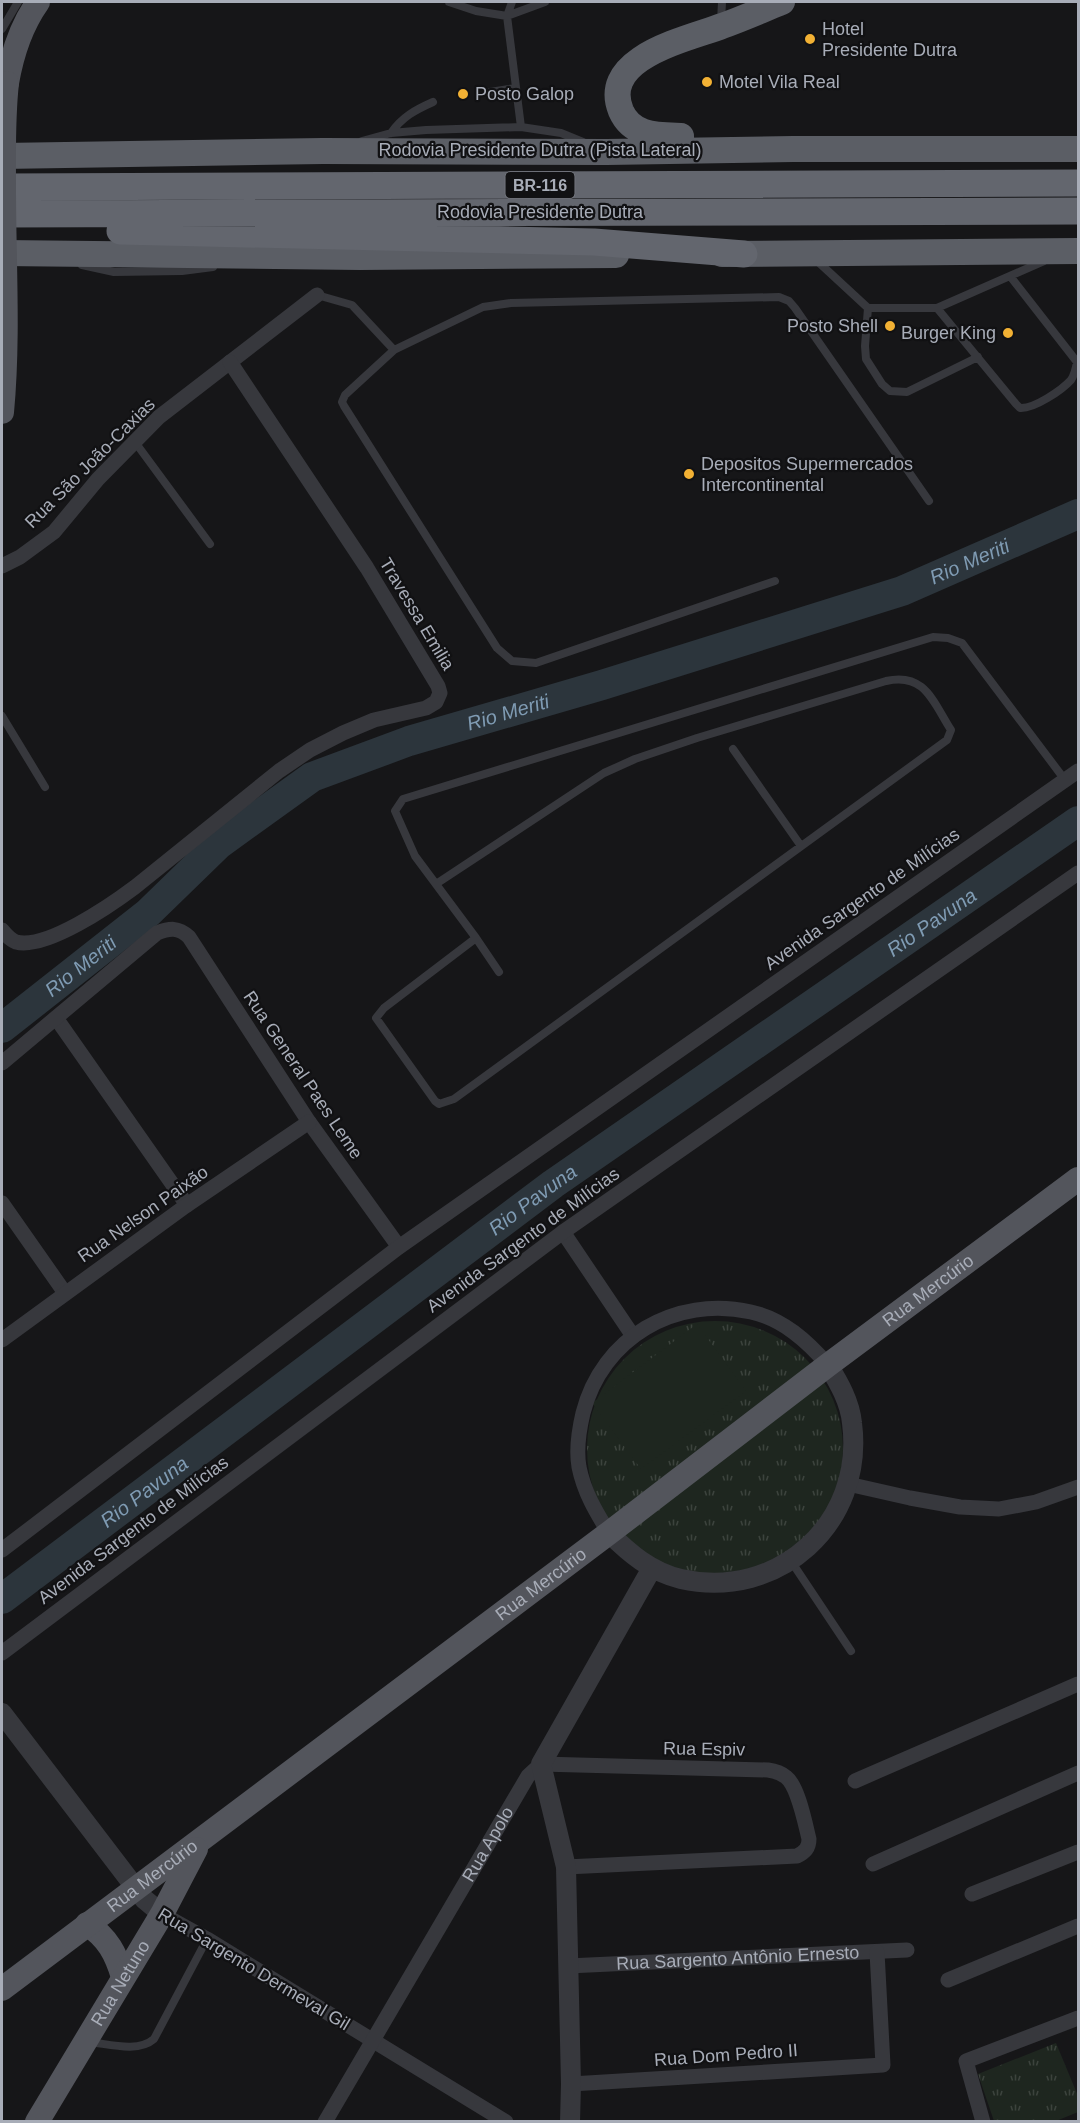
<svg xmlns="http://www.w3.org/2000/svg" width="1080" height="2123" font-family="Helvetica,sans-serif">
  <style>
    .park { fill: url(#park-tufts) }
    .pitch { fill: #1e261f }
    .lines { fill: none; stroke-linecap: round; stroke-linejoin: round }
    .river { stroke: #2c353c; stroke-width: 30 }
    .service { stroke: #37383d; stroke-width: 8 }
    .minor { stroke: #37383d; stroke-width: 15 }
    .tertiary { stroke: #37383d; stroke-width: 20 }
    .primary { stroke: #53555c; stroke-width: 24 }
    .trunk { stroke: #5b5e65; stroke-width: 26 }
    .motorway { stroke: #63666e; stroke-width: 27 }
    .primary-bridge { stroke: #53555c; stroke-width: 24 }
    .poi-dot { fill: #f2b134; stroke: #111113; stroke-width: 2 }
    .labels { text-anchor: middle; stroke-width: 4.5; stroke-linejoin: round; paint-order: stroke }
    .shield { fill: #111113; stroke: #7b7e86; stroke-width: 1.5 }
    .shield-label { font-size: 16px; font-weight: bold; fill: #a8adb8 }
    .poi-label { font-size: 18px; fill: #a8adb8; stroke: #111113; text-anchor: start }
    .street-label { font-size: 18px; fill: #a8adb8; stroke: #111113 }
    .water-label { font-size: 20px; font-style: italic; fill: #7f9bb3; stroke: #111113 }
  </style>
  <defs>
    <pattern id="park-tufts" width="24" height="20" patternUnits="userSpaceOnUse" patternTransform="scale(1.5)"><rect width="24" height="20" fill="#1e261f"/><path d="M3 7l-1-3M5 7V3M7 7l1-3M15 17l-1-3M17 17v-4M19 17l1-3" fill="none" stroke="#3c433d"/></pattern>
  </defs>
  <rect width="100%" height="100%" fill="#161618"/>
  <path class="park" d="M587 1449a128 128 0 1 1 256 0a128 128 0 1 1-256 0Z
    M1056,2043L1078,2096V2112L1056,2121H994L978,2074Z"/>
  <path class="pitch" d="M697,1324L746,1391L641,1469L592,1403Z"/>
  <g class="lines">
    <g class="river">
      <path id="s1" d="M2,1028L148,913L219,844L312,777L409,741L602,685L902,591L1078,514"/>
      <path id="s2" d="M2,1599L553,1184L1078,821"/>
    </g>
    <path class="service" d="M449,2L476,11L507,16L545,2
      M512,2L507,16L521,127
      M721,21L722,2
      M2,29L18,2
      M490,92L515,88
      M391,133C402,117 415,110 433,102
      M362,141L391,133L426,130L521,127L561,133L583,142
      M815,259L868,308H937L1044,261
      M82,265L114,272L182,271L213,267
      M317,295L352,305L394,350
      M868,308L865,346L866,359L882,384L890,391L907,392L978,357
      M937,308L1016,404L1020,408C1034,409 1062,390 1071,380C1075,374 1076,368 1077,362L1010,276
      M135,442L210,544
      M775,581L536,663L512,661L497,648L344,406L342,402L345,395L394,350L483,307L511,303L779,297L789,301L795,308L929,501
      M2,716L45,787
      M733,749L801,846
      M436,884L604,773L635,759L697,738L886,681C925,672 933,702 951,730L947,740L454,1099L439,1104L435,1101L376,1018L384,1008L476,938L415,856L395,811L403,799L933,637L948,638L962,643L1065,780
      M476,938L499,972
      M791,1561L851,1651
      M89,2042C109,2044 138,2053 154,2039L207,1939"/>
    <g class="minor">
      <path d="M2,566L20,557L54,532L98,479L159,417L317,295"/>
      <path d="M2,930C6,935 11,940 16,942C46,950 111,905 135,887L279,771L310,750L343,733L374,720L426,708L436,702L440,693L438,686L367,568L230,362"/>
      <path d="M56,1018L187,1205"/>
      <path d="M2,1063L157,933C170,928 178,927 189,937L309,1122L399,1247"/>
      <path d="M2,1203L65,1293"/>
      <path d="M563,1232L633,1336"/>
      <path d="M2,1340L187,1205L309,1122"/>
      <path d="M848,1484L910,1498L960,1507L999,1509L1036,1502L1078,1487"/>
      <path d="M609,1533C596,1512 584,1492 579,1467C576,1450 579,1430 583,1413C602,1338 675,1295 751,1312C783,1319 807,1341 828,1365"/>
      <path d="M2,1550L399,1247L1078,771"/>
      <path d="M2,1653L563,1232L1078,873"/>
      <path d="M855,1781L1078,1684"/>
      <path d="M873,1864L1078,1773"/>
      <path d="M972,1894L1078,1852"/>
      <path d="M162,1914L207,1939L506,2122"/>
      <path id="s3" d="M568,1966L907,1950"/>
      <path d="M948,1980L1078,1926"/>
      <path d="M571,2084L883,2065L877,1952"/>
      <path id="s4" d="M325,2122L528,1776L541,1764L768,1770C775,1771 781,1773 786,1777C798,1786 805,1823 809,1839C809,1848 805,1852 797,1856L566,1867"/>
      <path d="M983,2122L966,2061L1078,2018"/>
    </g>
    <path class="tertiary" d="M609,1533C629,1553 651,1572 681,1579C778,1601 865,1523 852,1423C850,1402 839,1383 828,1365
      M2,1713L144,1899L162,1914
      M570,2122L571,2084L566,1867L541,1764L652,1568"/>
    <g class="primary">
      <path d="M7,83C12,54 21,26 38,2"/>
      <path d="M87,1924C108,1938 116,1954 123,1977"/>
      <path id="s5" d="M2,1989L609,1533L828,1365L1078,1179"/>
      <path id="s6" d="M37,2122L162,1914L196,1849"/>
    </g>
    <path class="trunk" d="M681,136C657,135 632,136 621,111C599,57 688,39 722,26C742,19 762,10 782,2
      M2,156L323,151L607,152L793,149H1078
      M2,253L360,257L616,255
      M722,254L1078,251"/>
    <path class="motorway" d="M2,187L1078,183
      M2,214L1078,211
      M120,231L594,242L744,254"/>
    <path class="primary-bridge" d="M2,412C9,338 4,262 4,188C4,152 3,118 7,83"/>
  </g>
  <g class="poi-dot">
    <circle cx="810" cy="39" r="6"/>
    <circle cx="707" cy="82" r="6"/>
    <circle cx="463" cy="94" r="6"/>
    <circle cx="890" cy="326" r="6"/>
    <circle cx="1008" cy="333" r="6"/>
    <circle cx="689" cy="474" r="6"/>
  </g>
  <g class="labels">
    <rect class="shield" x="505.5" y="172" width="69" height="26" rx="4.5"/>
    <g class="shield-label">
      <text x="540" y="191">BR-116</text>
    </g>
    <g class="poi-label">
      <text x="822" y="35">Hotel<tspan x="822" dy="21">Presidente Dutra</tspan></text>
      <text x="719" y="88">Motel Vila Real</text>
      <text x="475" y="100">Posto Galop</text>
      <text x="878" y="332" text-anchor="end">Posto Shell</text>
      <text x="996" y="339" text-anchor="end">Burger King</text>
      <text x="701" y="470">Depositos Supermercados<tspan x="701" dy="21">Intercontinental</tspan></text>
    </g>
    <g class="street-label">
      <text x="540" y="156">Rodovia Presidente Dutra (Pista Lateral)</text>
      <text x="540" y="218">Rodovia Presidente Dutra</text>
      <text transform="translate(90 463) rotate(-45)" y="6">Rua São João-Caxias</text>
      <text transform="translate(417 614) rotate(59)" y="6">Travessa Emilia</text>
      <text transform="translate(862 899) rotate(-35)" y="6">Avenida Sargento de Milícias</text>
      <text transform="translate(303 1075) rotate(56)" y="6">Rua General Paes Leme</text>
      <text transform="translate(143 1214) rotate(-35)" y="6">Rua Nelson Paixão</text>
      <text transform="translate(523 1240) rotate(-36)" y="6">Avenida Sargento de Milícias</text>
      <text dy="6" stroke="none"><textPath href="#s5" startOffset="1160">Rua Mercúrio</textPath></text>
      <text transform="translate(133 1530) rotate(-37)" y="6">Avenida Sargento de Milícias</text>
      <text dy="6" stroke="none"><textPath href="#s5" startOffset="674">Rua Mercúrio</textPath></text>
      <text transform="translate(704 1749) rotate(1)" y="6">Rua Espiv</text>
      <text dy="6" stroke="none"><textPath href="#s4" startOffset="322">Rua Apolo</textPath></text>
      <text dy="6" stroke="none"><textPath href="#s5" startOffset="188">Rua Mercúrio</textPath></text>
      <text dy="6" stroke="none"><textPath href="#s3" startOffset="170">Rua Sargento Antônio Ernesto</textPath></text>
      <text transform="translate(254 1969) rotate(31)" y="6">Rua Sargento Dermeval Gil</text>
      <text dy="6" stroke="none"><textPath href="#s6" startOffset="162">Rua Netuno</textPath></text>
      <text transform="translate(726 2055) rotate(-4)" y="6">Rua Dom Pedro II</text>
    </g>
    <g class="water-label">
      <text dy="7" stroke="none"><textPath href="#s1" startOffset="1092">Rio Meriti</textPath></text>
      <text dy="7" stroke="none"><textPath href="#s1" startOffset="606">Rio Meriti</textPath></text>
      <text dy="7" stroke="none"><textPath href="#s2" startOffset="1150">Rio Pavuna</textPath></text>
      <text dy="7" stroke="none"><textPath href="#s1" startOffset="100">Rio Meriti</textPath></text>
      <text dy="7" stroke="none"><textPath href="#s2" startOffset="664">Rio Pavuna</textPath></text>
      <text dy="7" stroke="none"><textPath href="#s2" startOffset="178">Rio Pavuna</textPath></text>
    </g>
  </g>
  <rect width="1080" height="2123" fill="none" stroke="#a8adb8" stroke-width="6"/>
</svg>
